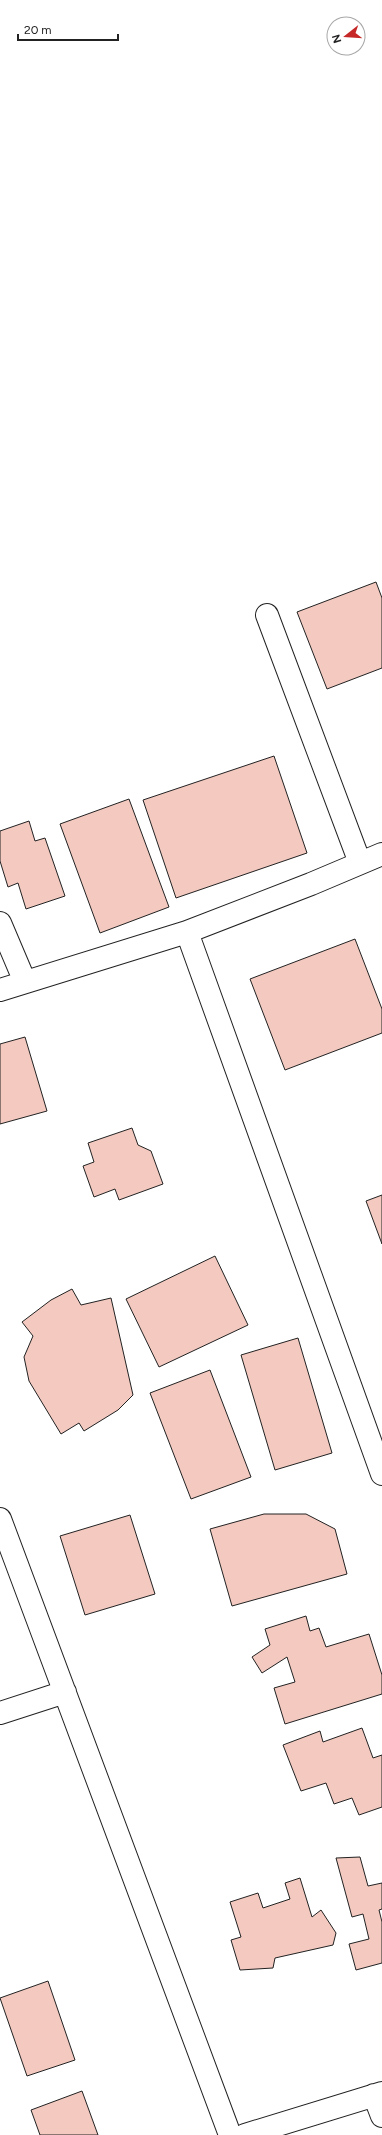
<svg xmlns="http://www.w3.org/2000/svg" width="382" height="2135" font-family="Figtree,sans-serif">
  <style>
    .building { fill: #f3c9c0; stroke: #222 }
    .lines { fill: none; stroke-linecap: round; stroke-linejoin: round }
    .minor-casing { stroke: #222; stroke-width: 24 }
    .minor { stroke: #fff; stroke-width: 22 }
  </style>
  <rect width="100%" height="100%" fill="#fff"/>
  <path class="building" d="M376,582L382,598V668L327,689L297,612Z
    M274,756L307,853L176,898L143,800Z
    M129,799L169,907L100,933L60,824Z
    M29,821L35,841L45,838L65,896L26,909L18,883L8,887L0,861V831Z
    M355,939L382,1009V1033L285,1070L250,979Z
    M25,1037L47,1111L0,1124V1044Z
    M132,1128L138,1145L151,1151L163,1184L119,1200L115,1189L94,1197L83,1166L94,1162L88,1143Z
    M382,1195V1244L366,1201Z
    M215,1256L248,1325L159,1367L126,1299Z
    M72,1289L81,1305L111,1298L133,1395L118,1410L84,1431L79,1423L61,1434L29,1381L24,1357L33,1336L22,1322L51,1300Z
    M298,1338L332,1453L275,1470L241,1355Z
    M210,1370L251,1477L191,1499L150,1393Z
    M264,1514H306L335,1529L347,1574L232,1606L210,1529Z
    M130,1515L155,1594L85,1615L60,1536Z
    M306,1616L310,1631L319,1628L326,1647L369,1634L382,1675V1694L285,1724L274,1688L295,1682L287,1657L262,1673L252,1657L270,1645L265,1629Z
    M362,1728L373,1758L382,1755V1807L359,1815L352,1798L334,1804L326,1783L301,1791L283,1745L320,1731L323,1742Z
    M360,1857L368,1886L382,1883V1909L379,1910L382,1922V1963L356,1970L349,1944L369,1939L363,1914L352,1917L336,1858Z
    M300,1878L312,1917L321,1910L336,1933L333,1945L275,1958L273,1968L240,1970L231,1940L241,1937L230,1902L258,1893L263,1908L290,1899L285,1883Z
    M48,1981L75,2060L27,2076L0,1998Z
    M82,2091L98,2135H40L31,2110Z"/>
  <g class="lines">
    <defs>
      <path id="minor" d="M267,615L360,863
        M0,923L25,982
        M187,932L382,1474
        M0,990L187,932L311,884L382,854
        M0,1519L230,2135
        M0,1713L65,1692
        M374,2095L382,2116
        M245,2135L382,2093"/>
    </defs>
    <use href="#minor" class="minor-casing"/>
    <use href="#minor" class="minor"/>
  </g>
  <g transform="translate(346 36) rotate(253)"><circle r="19" fill="#ffffff" stroke="#a7a7a7"/>
  <path d="M0-3L7 15L0 10L-7 15Z" fill="#c62828"/>
  <text y="-6" font-size="11" font-weight="bold" text-anchor="middle" fill="#222222">N</text>
  </g>
  <path d="M18 34v6h100v-6" fill="none" stroke="#222222" stroke-width="2"/>
  <text x="24" y="34" font-size="12" fill="#222222" stroke="#ffffff" stroke-width="3" paint-order="stroke">20 m</text>
</svg>
